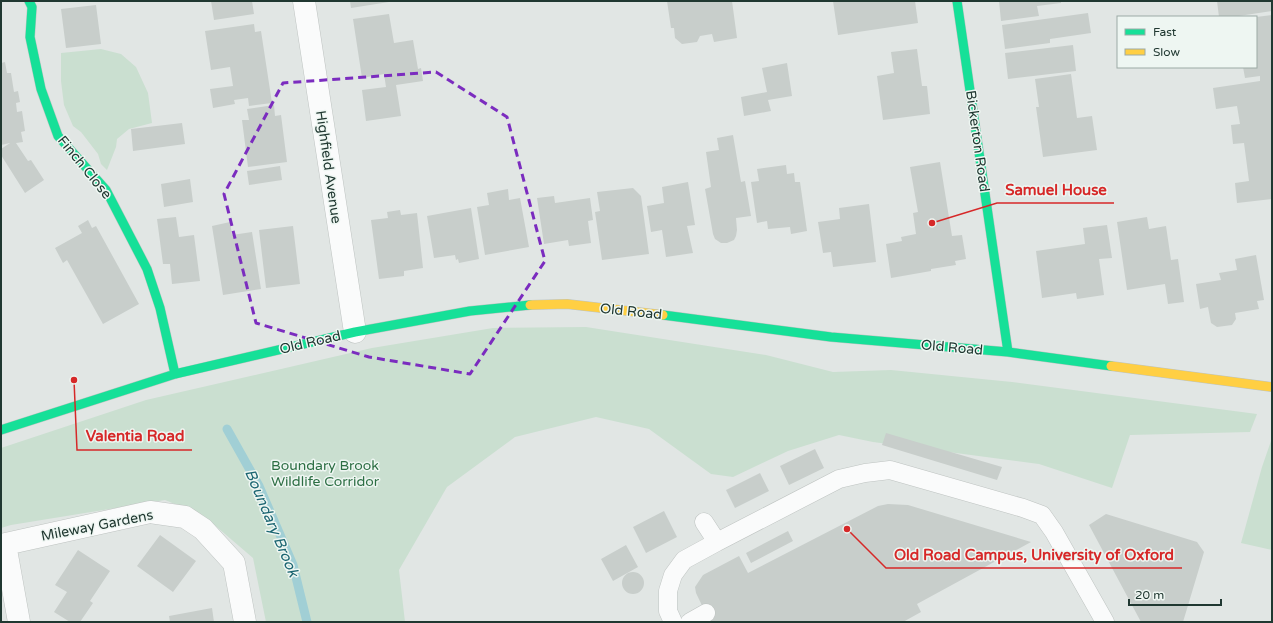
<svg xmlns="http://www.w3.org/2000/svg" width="1273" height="623" font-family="'Varela Round',sans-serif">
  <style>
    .green { fill: #cadfd0 }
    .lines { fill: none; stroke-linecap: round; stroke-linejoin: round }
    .stream { stroke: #a1cfd5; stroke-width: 9 }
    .building { fill: #c8cecb }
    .lane-casing { stroke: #bec3c1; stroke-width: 19 }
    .street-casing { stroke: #bec3c1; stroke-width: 23 }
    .fast-casing { stroke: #bdc4c1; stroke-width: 10 }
    .slow-casing { stroke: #bdc4c1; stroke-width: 10 }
    .lane { stroke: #fafbfb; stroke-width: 18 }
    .street { stroke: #fafbfb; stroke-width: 22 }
    .fast { stroke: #16e098; stroke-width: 9 }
    .slow { stroke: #ffcf43; stroke-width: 9 }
    .marked { fill: none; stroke: #7b2cbf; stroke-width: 3; stroke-dasharray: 8 5; stroke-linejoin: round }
    .labels { text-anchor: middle; stroke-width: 3; stroke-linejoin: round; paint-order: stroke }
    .street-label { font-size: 14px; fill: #203831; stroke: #eef6f2 }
    .park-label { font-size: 14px; fill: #2c6e43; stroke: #eef6f2 }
    .water-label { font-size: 15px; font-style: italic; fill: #1c6672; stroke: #eef6f2 }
    .leader { fill: none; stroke: #d62828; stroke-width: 1.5 }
    .callout-dot { fill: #d62828; stroke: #eef6f2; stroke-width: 1.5 }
    .callout-label { font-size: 15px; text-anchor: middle; font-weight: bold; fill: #d62828; stroke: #eef6f2; stroke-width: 3; stroke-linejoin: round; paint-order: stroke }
  </style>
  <rect width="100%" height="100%" fill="#e1e6e4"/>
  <path class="green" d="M101,49L121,54L136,67L148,93L152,123L129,129L117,139L116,147L107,170L101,164L98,154L81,132L73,126L64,105L61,81V53Z
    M586,327L766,355L833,372L891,370L1012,382L1257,414L1250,432L1130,435L1112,488L1039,464L873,442L839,435L788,451L733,477L711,474L649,429L596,417L515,437L447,487L399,570L405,622H266L253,558L204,516L165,500L11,525L1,528V448L146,400L372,348L493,328Z
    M1272,438V550L1241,543L1262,467Z"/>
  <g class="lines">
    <path class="stream" d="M227,429L259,486L293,565L307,622"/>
  </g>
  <path class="building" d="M211,1H252L254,14L214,20Z
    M350,1H388L389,2L351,8Z
    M667,1H732L737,38L714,42L712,34L700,36L697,42L682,44L675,38L674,28H671Z
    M833,1H915L918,23L838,35Z
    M999,1H1061V3L1037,6L1039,16L1001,21Z
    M1217,1H1272V11L1232,17H1219Z
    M96,5L101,44L66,48L61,9Z
    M1088,13L1091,33L1050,39V43L1005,49L1002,25Z
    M389,14L394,43L413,40L418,69L421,68L423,81L396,85L401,116L366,121L362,90L386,87L384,74L362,78L353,19Z
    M1272,15V199L1237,203L1235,183L1249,181L1244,143L1233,144L1231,125L1240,124L1237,106L1216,109L1213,88L1260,81V76L1245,78L1243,67H1256V17Z
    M254,24L255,32L261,31L272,103L249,106L248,98L234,100L235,104L213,108L210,89L233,86L230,67L211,70L205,31Z
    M1073,45L1076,71L1008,79L1005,53Z
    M917,49L922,86H927L930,114L883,120L877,76L894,73L891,52Z
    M5,62L7,73H11L14,92L18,91L20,102L16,103L17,112L22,111L25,131L21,132L23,142L16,143L28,161L31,160L44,180L25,193L1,155V149L10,143L1,145V63Z
    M787,63L792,96L768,100L771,111L744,116L741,97L767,92L762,68Z
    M1071,74L1077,118L1092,116L1097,150L1043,157L1036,107H1039L1035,79Z
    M274,105L275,116L281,115L287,162L248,167L242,120H249L247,109Z
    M182,123L185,144L133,151L131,129Z
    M733,135L741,182L745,181L751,216L736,218L737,230L736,236L734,240L727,243H721L715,239L713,234L705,189L711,187L706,152L719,150L717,138Z
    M940,162L952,236L962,235L966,259L955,261L956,265L931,269V271L891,278L886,244L902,241L901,237L916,234L913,213L918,212L910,167Z
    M786,165L787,174L794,173L795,182H800L807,231L791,234L790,227L768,229L767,221L757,223L751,182L759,181L757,169Z
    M280,166L282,180L249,185L247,171Z
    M190,179L193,202L164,207L161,184Z
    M688,182L695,225L687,226L693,253L666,257L662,230L651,232L647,206L664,203L662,187Z
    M633,188L641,196L649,254L602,260L595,212L600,211L597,192Z
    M508,189L509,200L520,198L529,247L485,255L477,207L489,205L487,193Z
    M554,196L555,203L590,198L593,220L588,221L591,243L569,246L568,240L544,244L537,198Z
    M869,204L876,262L833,267L831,252L823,253L818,222L840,219L839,208Z
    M471,208L479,259L459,263L458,259L456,260L455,255L434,258L427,216Z
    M400,210L401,215L417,213L423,268L404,271V276L379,279L371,220L388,218L387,212Z
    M176,217L179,237L194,235L200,281L172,284L170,264H163L157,219Z
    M1147,217L1149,229L1166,226L1171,260L1178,259L1184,302L1168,304L1165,284L1127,290L1117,222Z
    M88,220L92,228L96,226L139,304L103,324L67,260L63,263L55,248L82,233L78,226Z
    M230,222L232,235L252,232L261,289L223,295L212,226Z
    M1107,225L1112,258L1099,259L1104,295L1077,299L1076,293L1042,298L1036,251L1085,244L1083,228Z
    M293,226L300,284L266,288L259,230Z
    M1256,255L1264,300L1257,301L1259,309L1235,313L1236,319L1232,325L1217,327L1211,323L1208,307L1200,309L1196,284L1221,280L1219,273L1237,270L1235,259Z
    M886,433L1002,467L997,480L882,445Z
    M815,449L824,468L789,485L780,466Z
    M760,473L769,491L735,508L726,490Z
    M888,504L908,505L1031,542L917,604L921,612L903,622H710L696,593L695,587L703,575L739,556L748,573L878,506Z
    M664,511L677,537L646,553L633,527Z
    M1106,514L1197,542L1204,552L1183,622H1141L1089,525Z
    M788,531L793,541L751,563L746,553Z
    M160,535L196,561L173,592L137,566Z
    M626,545L638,567L613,581L601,559Z
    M78,550L110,571L90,601L93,603L80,622H70L54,612L67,592L55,585Z
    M622 583a11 11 0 1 1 22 0a11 11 0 1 1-22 0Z
    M212,608L214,622H170L169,616Z"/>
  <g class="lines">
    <defs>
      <path id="lane" d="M704,522L717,542
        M673,622L668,611V591L673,575L684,560L717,542L839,479L865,473L890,470L1023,508L1042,515L1054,532L1105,622
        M690,622L706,613"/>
      <path id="street" d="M304,1L355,332
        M5,544L19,622
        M1,545L150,512L185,517L203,529L234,563L245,622"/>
      <path id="fast" d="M29,1L32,7L30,37L41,89L58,136L106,190L147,269L160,308L175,374
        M957,1L1008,352
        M663,315L831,337L1008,352L1111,366
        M1,430L175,374L355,332L470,311L530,305"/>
      <path id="slow" d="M530,305L567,304L663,315
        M1111,366L1272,387"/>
    </defs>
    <use href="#lane" class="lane-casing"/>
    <use href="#street" class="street-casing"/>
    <use href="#fast" class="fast-casing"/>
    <use href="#slow" class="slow-casing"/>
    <use href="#lane" class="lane"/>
    <use href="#street" class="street"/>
    <use href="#fast" class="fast"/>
    <use href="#slow" class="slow"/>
  </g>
  <path class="marked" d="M436,72L507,117L545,261L470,374L369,357L256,323L224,194L283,83Z"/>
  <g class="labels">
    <g class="street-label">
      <text transform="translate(978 141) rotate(82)" y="5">Bickerton Road</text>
      <text transform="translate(85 167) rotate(51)" y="5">Finch Close</text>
      <text transform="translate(329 167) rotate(82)" y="5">Highfield Avenue</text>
      <text transform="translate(631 311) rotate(6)" y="5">Old Road</text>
      <text transform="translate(310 342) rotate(-13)" y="5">Old Road</text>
      <text transform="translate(952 347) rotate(5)" y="5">Old Road</text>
      <text transform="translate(97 525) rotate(-11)" y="5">Mileway Gardens</text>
    </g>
    <g class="park-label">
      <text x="325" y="470">Boundary Brook<tspan x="325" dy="16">Wildlife Corridor</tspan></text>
    </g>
    <g class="water-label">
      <text transform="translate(272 523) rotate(67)" y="5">Boundary Brook</text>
    </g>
  </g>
  <path class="leader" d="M932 223L997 203H1114M74 380L77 450H192M847 529L886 568H1182"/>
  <g class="callout-dot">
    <circle cx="932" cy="223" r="4"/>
    <circle cx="74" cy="380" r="4"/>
    <circle cx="847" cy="529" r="4"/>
  </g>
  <g class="callout-label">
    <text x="1056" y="195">Samuel House</text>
    <text x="135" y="441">Valentia Road</text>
    <text x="1034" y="560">Old Road Campus, University of Oxford</text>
  </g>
  <rect width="1273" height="623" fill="none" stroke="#203831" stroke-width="4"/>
  <rect x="1117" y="16" width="140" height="52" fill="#eef6f2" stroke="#9caaa5"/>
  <rect x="1125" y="29" width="20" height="6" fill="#16e098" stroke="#9caaa5"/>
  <text x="1153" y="36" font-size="12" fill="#203831">Fast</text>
  <rect x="1125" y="49" width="20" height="6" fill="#ffcf43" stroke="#9caaa5"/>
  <text x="1153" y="56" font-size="12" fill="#203831">Slow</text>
  <path d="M1129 599v6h92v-6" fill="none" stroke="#203831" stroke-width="2"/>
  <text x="1135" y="599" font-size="12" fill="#203831" stroke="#eef6f2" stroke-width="3" paint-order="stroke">20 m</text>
</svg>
